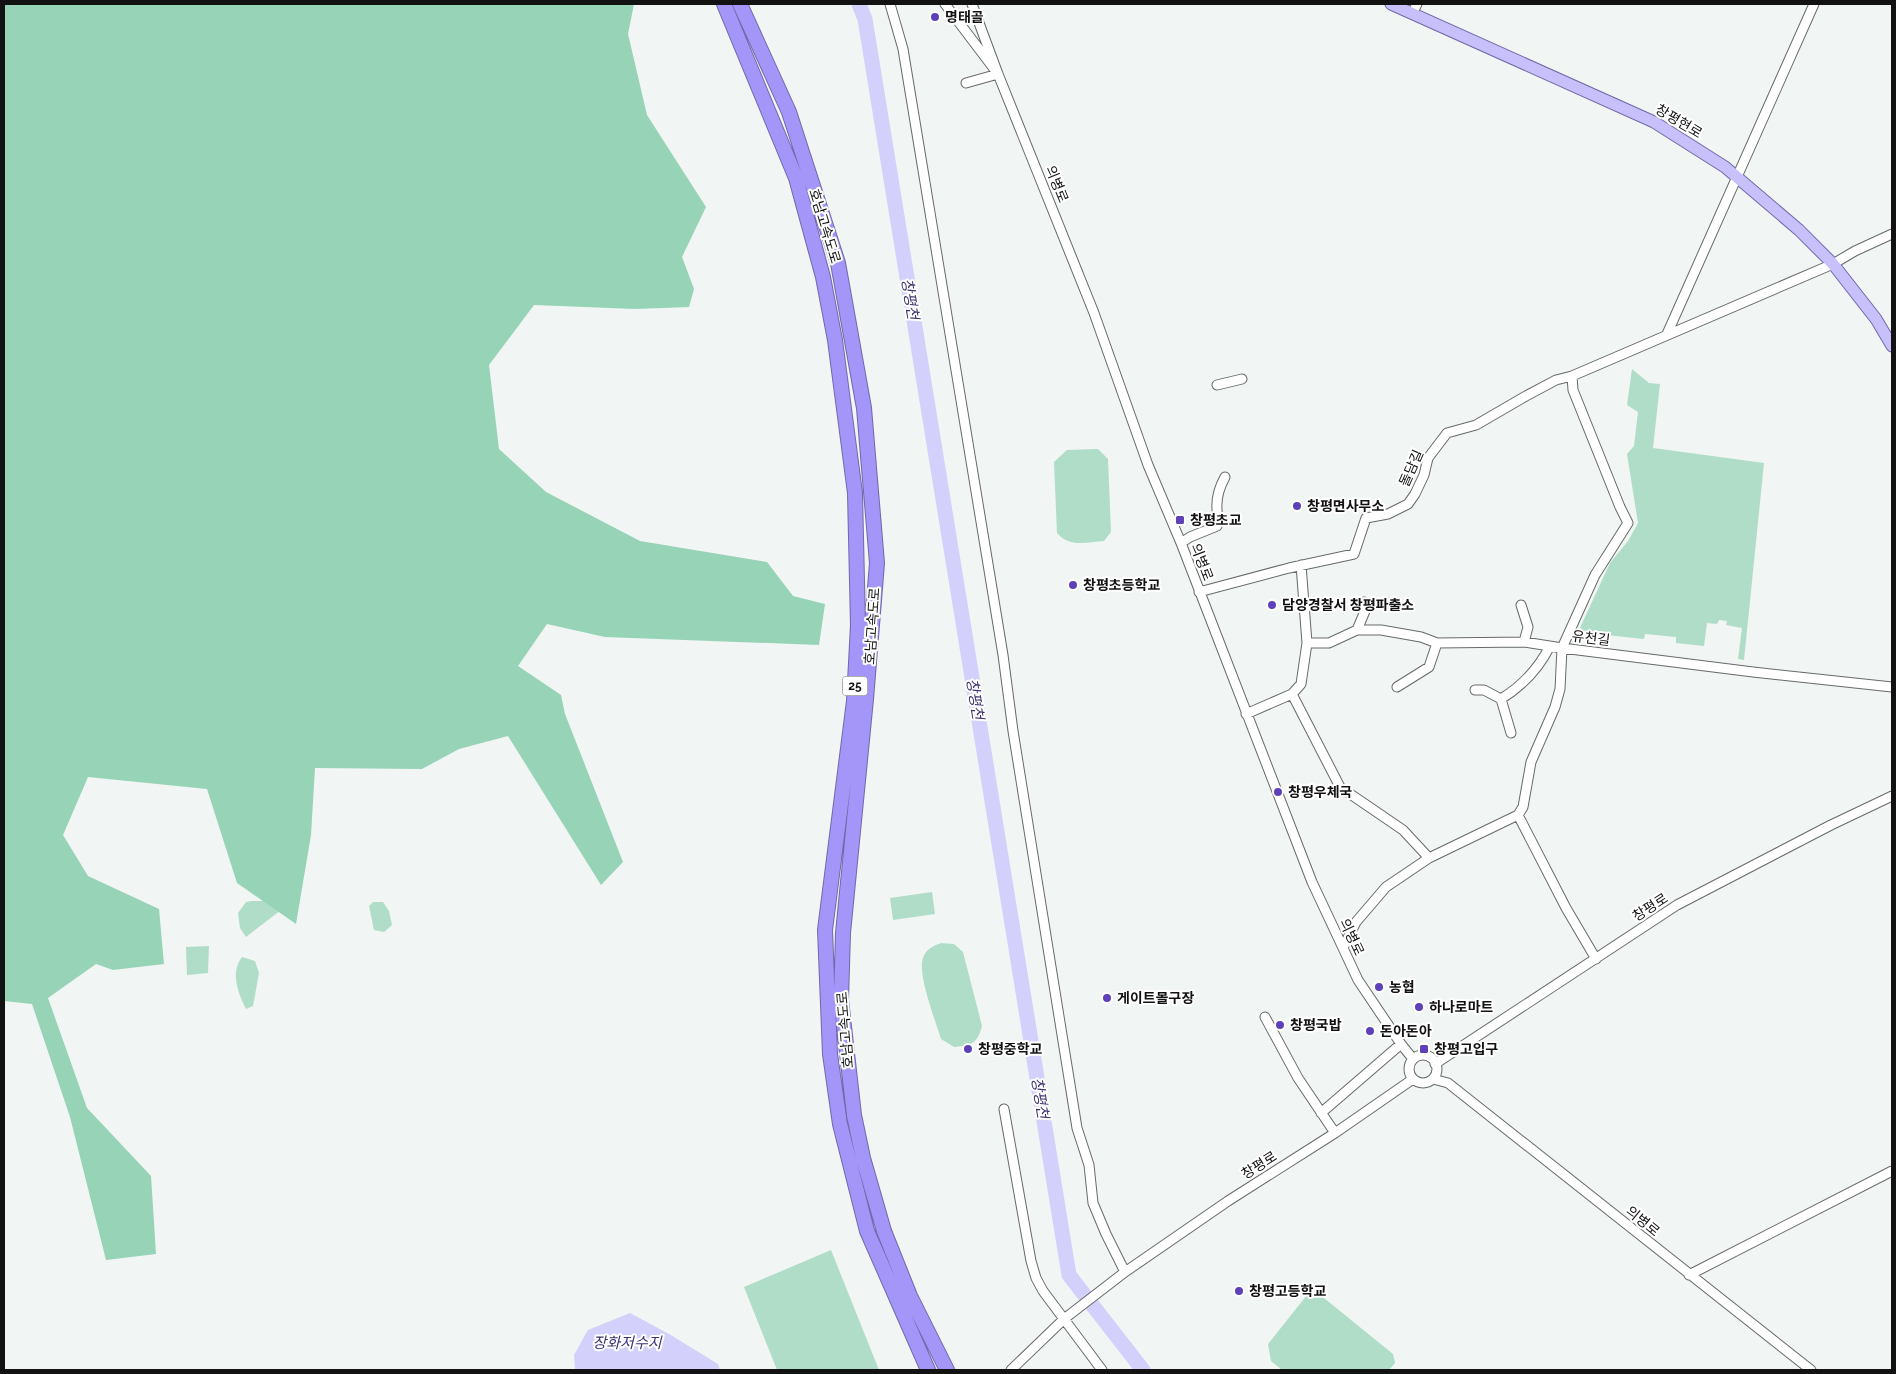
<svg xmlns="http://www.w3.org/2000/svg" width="1896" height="1374" font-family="Raleway,'Noto Sans KR',sans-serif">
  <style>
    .green { fill: #b0ddc7 }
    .forest { fill: #96d3b7 }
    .water { fill: #d3d0fb }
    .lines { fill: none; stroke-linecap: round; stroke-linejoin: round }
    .river { stroke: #d3d0fb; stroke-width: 15 }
    .minor-casing { stroke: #666a68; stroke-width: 11 }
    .major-casing { stroke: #7168a8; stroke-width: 13 }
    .highway-casing { stroke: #7168a8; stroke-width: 16 }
    .minor { stroke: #fff; stroke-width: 9 }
    .major { stroke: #c8c0fb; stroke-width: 11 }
    .highway { stroke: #a496f9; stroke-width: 14 }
    .poi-dot { fill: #5e41b9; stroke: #fff; stroke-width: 2 }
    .labels { text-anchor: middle; stroke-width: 4; stroke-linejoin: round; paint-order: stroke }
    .shield { fill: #fff; stroke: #585958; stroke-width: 1 }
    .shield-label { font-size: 12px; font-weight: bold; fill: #111211 }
    .poi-label { font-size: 14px; font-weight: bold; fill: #111211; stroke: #fff; text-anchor: start }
    .street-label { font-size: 14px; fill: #111211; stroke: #fff }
    .water-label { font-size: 15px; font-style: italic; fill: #3d3170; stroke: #fff }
  </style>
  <rect width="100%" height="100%" fill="#f1f5f3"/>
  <path class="green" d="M1632,369L1649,383L1660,384L1653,448L1764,463L1744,660L1738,659L1742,628L1726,625L1727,621L1719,620L1717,624L1707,623L1704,646L1676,643V637L1645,634L1644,639L1578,632L1610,563L1628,541L1638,523L1627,454L1634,446L1638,412L1627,405Z
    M1098,449L1108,459L1111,532L1104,541C1086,542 1070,548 1057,533L1054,462L1067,450Z
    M932,892L935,914L893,920L890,898Z
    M252,901H270L281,910L246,937L240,928L238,913L246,902Z
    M373,902H383L389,911L392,925L384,932L374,930L369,906Z
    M941,943L954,944L963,952L982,1026C977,1044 972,1045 954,1047L941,1039C936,1022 917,974 923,958C926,949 933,946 941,943Z
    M209,946L208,973L187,975L186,947Z
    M242,957L255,961L259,973L253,1006L246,1009C238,993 230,973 242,957Z
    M831,1250L879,1370H777L744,1287Z
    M1319,1294L1393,1354L1395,1363L1389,1370H1282L1271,1361L1268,1344L1307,1295Z"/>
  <path class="forest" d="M4,4H634L628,34L647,115L706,207L682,257L694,289L689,307L635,309L534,305L489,365L499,449L546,492L640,541L767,562L793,596L825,604L819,645L605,637L547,624L518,666L561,695L565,714L623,862L601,885L508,736L459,749L422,769L315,768L311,835L296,924L237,883L207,789L88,777L63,835L88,876L159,909L164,964L113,970L96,964L48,998L87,1108L151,1176L156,1254L106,1260L70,1117L32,1004L4,1001Z"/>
  <path class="water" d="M630,1313L669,1334L718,1364L720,1370H575L574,1355L588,1330Z"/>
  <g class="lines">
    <path class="river" d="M859,4L865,19L1069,1275L1143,1370"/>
    <defs>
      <path id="minor" d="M890,4L903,49L1003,655L1013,731L1077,1128L1089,1165L1093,1203L1106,1234L1125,1272
        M945,4L998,74L966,83
        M972,4L998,74L1094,313L1148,465L1181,543L1312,882L1358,980L1401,1044L1413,1059
        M1412,14L1417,4
        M1667,334L1814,4
        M1217,385L1242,379
        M1181,543L1190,537L1217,526C1219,520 1217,516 1217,509C1216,497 1219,488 1225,477
        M1301,565L1307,643
        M1199,592L1289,568L1354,554L1366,518L1388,514L1408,504L1415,494L1424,475L1428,458L1447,433L1476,425L1526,396L1556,380L1572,376L1833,264L1855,251L1892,234
        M1521,605L1528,627L1524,642
        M1357,630L1365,611L1364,602
        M1397,687L1429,667L1437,643L1524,642L1562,648L1595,575L1628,523L1620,507L1573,390L1572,376
        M1475,690H1484L1501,699C1522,686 1539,668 1550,646
        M1292,694L1340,787L1403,830L1429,858L1386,887L1356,922L1343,948
        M1501,699L1511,733
        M1246,714L1292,694L1301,684L1307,643H1329L1357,630H1381L1421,637L1437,643
        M1429,858L1518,815
        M1596,959L1566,908L1518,815L1523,807L1531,762L1555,707L1560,689L1562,648L1753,672L1892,687
        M1265,1017L1298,1078L1335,1133
        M1409 1069a14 14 0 1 1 28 0a14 14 0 1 1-28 0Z
        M1435,1064L1677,905L1831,825L1892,796
        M1433,1079L1448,1083L1811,1370
        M1004,1109L1031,1261L1036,1278L1043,1291L1102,1370
        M1321,1113L1401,1044
        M1689,1275L1892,1171
        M1011,1370L1064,1319L1125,1272L1228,1201L1335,1133L1413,1079"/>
      <path id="major" d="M1391,4L1654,122L1725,167L1799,230L1833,264L1876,319L1892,346"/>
      <path id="highway" d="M724,4L796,178L823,277L835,340L855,493L858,625L854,701L825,930L830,1054L840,1124L867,1231L928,1370
        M740,4L789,112L838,263L864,408L877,563L866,699L843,933L841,1000L854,1115L863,1158L884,1231L910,1296L947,1370"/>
    </defs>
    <use href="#minor" class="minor-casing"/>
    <use href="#major" class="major-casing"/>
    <use href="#highway" class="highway-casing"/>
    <use href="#minor" class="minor"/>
    <use href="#major" class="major"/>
    <use href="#highway" class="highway"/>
  </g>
  <g class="poi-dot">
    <circle cx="935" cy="17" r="5"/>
    <circle cx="1297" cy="506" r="5"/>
    <rect x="1175" y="515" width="10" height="10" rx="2.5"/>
    <circle cx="1073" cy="585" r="5"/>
    <circle cx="1272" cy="605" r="5"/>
    <circle cx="1278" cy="792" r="5"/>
    <circle cx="1379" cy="987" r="5"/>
    <circle cx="1107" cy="998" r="5"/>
    <circle cx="1419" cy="1007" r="5"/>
    <circle cx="1280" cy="1025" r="5"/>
    <circle cx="1370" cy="1031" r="5"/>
    <circle cx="968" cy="1049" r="5"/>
    <rect x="1419" y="1044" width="10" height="10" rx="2.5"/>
    <circle cx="1239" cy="1291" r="5"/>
  </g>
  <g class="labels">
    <rect class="shield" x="842.5" y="676.5" width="25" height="19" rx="4"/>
    <g class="shield-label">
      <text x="855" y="690">25</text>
    </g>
    <g class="poi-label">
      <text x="945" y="22">명태골</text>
      <text x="1307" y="511">창평면사무소</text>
      <text x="1190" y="525">창평초교</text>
      <text x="1083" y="590">창평초등학교</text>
      <text x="1282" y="610">담양경찰서 창평파출소</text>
      <text x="1288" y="797">창평우체국</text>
      <text x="1389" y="992">농협</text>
      <text x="1117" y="1003">게이트볼구장</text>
      <text x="1429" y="1012">하나로마트</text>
      <text x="1290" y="1030">창평국밥</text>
      <text x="1380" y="1036">돈아돈아</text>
      <text x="978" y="1054">창평중학교</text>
      <text x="1434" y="1054">창평고입구</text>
      <text x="1249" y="1296">창평고등학교</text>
    </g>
    <g class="street-label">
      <text transform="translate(1679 121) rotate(31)" y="5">창평현로</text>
      <text transform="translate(1057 184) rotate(68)" y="5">의병로</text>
      <text transform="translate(825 226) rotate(73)" y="5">호남고속도로</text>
      <text transform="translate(1411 468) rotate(-66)" y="5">돌담길</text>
      <text transform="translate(1202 562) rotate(69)" y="5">의병로</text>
      <text transform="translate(872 626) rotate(-86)" y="5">호남고속도로</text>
      <text transform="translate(1591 638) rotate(7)" y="5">유천길</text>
      <text transform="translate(1650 907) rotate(-33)" y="5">창평로</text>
      <text transform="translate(1352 937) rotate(65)" y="5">의병로</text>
      <text transform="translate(845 1030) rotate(-95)" y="5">호남고속도로</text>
      <text transform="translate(1259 1165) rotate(-32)" y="5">창평로</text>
      <text transform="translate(1643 1221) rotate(39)" y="5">의병로</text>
    </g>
    <g class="water-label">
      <text transform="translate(910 299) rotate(81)" y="5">창평천</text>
      <text transform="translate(975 699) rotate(81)" y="5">창평천</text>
      <text transform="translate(1040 1098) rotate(81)" y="5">창평천</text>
      <text x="627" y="1348">장화저수지</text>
    </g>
  </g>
  <rect width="1896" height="1374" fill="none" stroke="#111211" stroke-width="10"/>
</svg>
